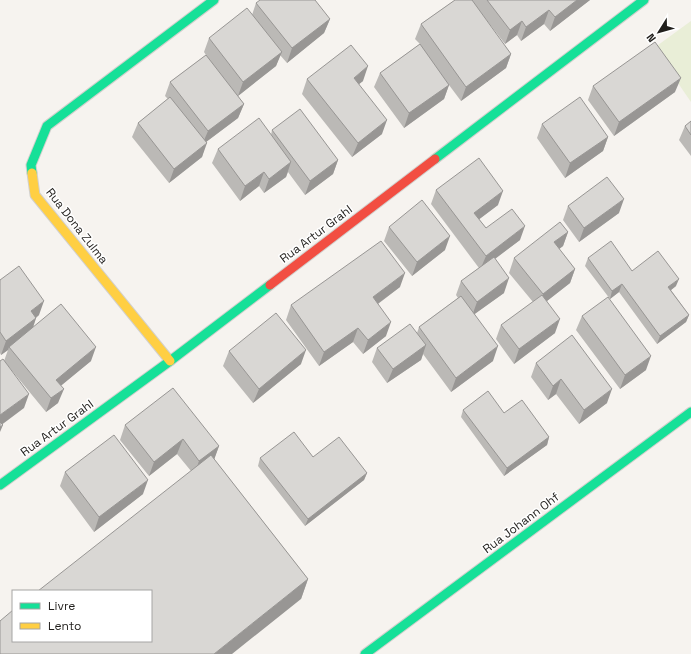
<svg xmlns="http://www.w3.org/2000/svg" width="691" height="654" font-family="'Space Grotesk',sans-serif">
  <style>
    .green { fill: #e9eed7 }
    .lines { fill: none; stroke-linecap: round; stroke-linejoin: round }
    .fast-casing { stroke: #d2d0cd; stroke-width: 11 }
    .slow-casing { stroke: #d2d0cd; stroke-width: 11 }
    .jam-casing { stroke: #d2d0cd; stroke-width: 11 }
    .fast { stroke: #16e098; stroke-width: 9 }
    .slow { stroke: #ffcf43; stroke-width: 9 }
    .jam { stroke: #f24e42; stroke-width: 9 }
    .wall { fill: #bbb9b6 }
    .shaded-wall { fill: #989694 }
    .building { fill: #d9d7d4; stroke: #989694 }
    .labels { text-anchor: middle; stroke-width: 3; stroke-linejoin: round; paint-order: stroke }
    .street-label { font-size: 12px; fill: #211f1c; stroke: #fff }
  </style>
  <rect width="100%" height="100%" fill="#f6f3ef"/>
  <path class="green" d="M691,21V102L654,48Z"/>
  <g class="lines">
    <defs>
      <path id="fast" d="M435,159L644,0
        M32,173L31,165L47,126L214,0
        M0,485L170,361L270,285
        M365,654L691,412"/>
      <path id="slow" d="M32,173L35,195L170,361"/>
      <path id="jam" d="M270,285L435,159"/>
    </defs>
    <use href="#fast" class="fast-casing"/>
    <use href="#slow" class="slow-casing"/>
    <use href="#jam" class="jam-casing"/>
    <use href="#fast" class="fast"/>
    <use href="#slow" class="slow"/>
    <use href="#jam" class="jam"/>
  </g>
  <path class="wall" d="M455,0H590L550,31L544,24L521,41L517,35L505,44L478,9L511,54L506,68L461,101L449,85L444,99L404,128L374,87L380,73L420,44L415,39L421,24Z
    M256,3L330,19L324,33L287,63L280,55L276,66L238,96L244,104L238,118L206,142L202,157L169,183L132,137L138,123L168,99L165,96L170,82L206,55L204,52L209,38L252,15Z
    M307,79L363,81L359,84L382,134L352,157L302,94Z
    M593,86L675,92L614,136L588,100Z
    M691,121V156L679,140L685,126Z
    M542,124L608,137L603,151L565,178L537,138Z
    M272,130L338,160L333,174L305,195L288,172L286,177L264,193L259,186L240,201L212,163L218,149L271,135Z
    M436,190L498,205L479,219L486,228L520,240L495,259L504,293L474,314L493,361L451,392L423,354L421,360L387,383L372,362L377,348L417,333L419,327L458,298L456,295L461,281L479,268L431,204Z
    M568,206L619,213L579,242L563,220Z
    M389,227L445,250L412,276L384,241Z
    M568,232L563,246L559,249L575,269L570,283L547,301L555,333L514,364L496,339L501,325L533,302L509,273L514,258Z
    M588,258L632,271L676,286L671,290L689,315L686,322L657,344L619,292L610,299L585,266Z
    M0,280L39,315L36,318L33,328L91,361L61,385L58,403L46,412L4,361L8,350L1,355L0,353Z
    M400,287L378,304L386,336L363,354L353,342L319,366L286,320L291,305Z
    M582,316L646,370L620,389L576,330Z
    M229,351L301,364L253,403L223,366Z
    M536,363L607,403L579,424L556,394L548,400L531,377Z
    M463,410L504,413L549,437L547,445L504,476L461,417Z
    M125,425L219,446L214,459L308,579L301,599L191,471L177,454L149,476L120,440Z
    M313,457L367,473L364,480L305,526L258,466L260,458Z
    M65,472L143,494L94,532L60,486Z"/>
  <path class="shaded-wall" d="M577,0H590L550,31L555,17Z
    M549,10L544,24L521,41L526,27Z
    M330,19L324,33L287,63L292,48Z
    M522,21L517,35L505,44L510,30Z
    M282,52L276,66L238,96L243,82Z
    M511,54L506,68L461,101L466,87Z
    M368,66L363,81L349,92L354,78Z
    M681,78L675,92L614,136L619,122Z
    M449,85L444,99L404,128L409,113Z
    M244,104L238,118L202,145L208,131Z
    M387,120L382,134L352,157L358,143Z
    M608,137L603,151L565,178L570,163Z
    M207,143L202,157L169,183L174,169Z
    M338,160L333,174L305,195L310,181Z
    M291,162L286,177L264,193L269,179Z
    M264,172L259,186L240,201L245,186Z
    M503,191L498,205L469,227L474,213Z
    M624,199L619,213L579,242L584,228Z
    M525,226L520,240L480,270L486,256Z
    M568,232L563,246L549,257L554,242Z
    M450,236L445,250L412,276L417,262Z
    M575,269L570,283L538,308L543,294Z
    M405,273L400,287L368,311L373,297Z
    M509,278L504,293L472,316L477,302Z
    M679,279L676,286L666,294L668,287Z
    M622,284L619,292L610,299L612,291Z
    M44,301L39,315L26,325L31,311Z
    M689,315L686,322L657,344L660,336Z
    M36,318L31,333L9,347L8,350L1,355L6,341Z
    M560,319L555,333L514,364L519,349Z
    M391,322L386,336L363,354L368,340Z
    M358,328L353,342L319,366L324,352Z
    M426,345L421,360L387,383L393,369Z
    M498,346L493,361L451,392L456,378Z
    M96,347L91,361L51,394L56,380Z
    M306,350L301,364L253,403L259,389Z
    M651,356L646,370L620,389L625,375Z
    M561,379L556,394L548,400L553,386Z
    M64,389L58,403L46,412L51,398Z
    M612,389L607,403L579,424L584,410Z
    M29,394L24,408L0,426V415Z
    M3,425L0,432V427Z
    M549,437L547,445L504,476L507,468Z
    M183,439L177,454L149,476L154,462Z
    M219,446L214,460L194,475L199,461Z
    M367,473L364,480L305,526L308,519Z
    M148,480L143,494L94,532L99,517Z
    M308,579L301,599L232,654H214Z"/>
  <path class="building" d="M260,0H315L330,19L292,48L256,3Z
    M455,0H472L511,54L466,87L421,24Z
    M487,0H577L555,17L549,10L526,27L522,21L510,30Z
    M247,8L282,52L243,82L209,38Z
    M655,42L681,78L619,122L593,86Z
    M420,44L449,85L409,113L380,73Z
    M351,45L368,66L354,78L387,120L358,143L307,79Z
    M206,55L244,104L208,131L170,82Z
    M170,97L207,143L174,169L138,123Z
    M580,97L608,137L570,163L542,124Z
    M300,109L338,160L310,181L272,130Z
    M259,118L291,162L269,179L264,172L245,186L218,149Z
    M691,121V135L685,126Z
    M479,158L503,191L474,213L486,228L512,209L525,226L486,256L436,190Z
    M607,177L624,199L584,228L568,206Z
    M422,200L450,236L417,262L389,227Z
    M560,222L568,232L554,242L575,269L543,294L514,258Z
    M381,241L405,273L373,297L391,322L368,340L358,328L324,352L291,305Z
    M611,241L632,271L658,251L679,279L668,287L689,315L660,336L622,284L612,291L588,258Z
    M494,257L509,278L477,302L461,281Z
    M19,266L44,301L31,311L36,318L6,341L0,332V280Z
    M542,295L560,319L519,349L501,325Z
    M461,296L498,346L456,378L419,327Z
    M608,297L651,356L625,375L582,316Z
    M61,304L96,347L56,380L64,389L51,398L9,347Z
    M276,313L306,350L259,389L229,351Z
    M410,324L426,345L393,369L377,348Z
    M572,335L612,389L584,410L561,379L553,386L536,363Z
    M3,359L29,394L0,415V361Z
    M173,388L219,446L199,461L183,439L154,462L125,425Z
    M488,391L504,413L522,400L549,437L507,468L463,410Z
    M0,422L3,425L0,427Z
    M294,432L313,457L339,437L367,473L308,519L260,458Z
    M114,435L148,480L99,517L65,472Z
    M211,455L308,579L214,654H0V621L13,610V641H151V591H38Z"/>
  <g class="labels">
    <g class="street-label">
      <text transform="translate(77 226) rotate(52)" y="4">Rua Dona Zulma</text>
      <text transform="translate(316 234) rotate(-37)" y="4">Rua Artur Grahl</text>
      <text transform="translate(57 428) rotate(-36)" y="4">Rua Artur Grahl</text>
      <text transform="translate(521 523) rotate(-37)" y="4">Rua Johann Ohf</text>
    </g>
  </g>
  <rect x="12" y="590" width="140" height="52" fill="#ffffff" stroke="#a6a5a4"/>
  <rect x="20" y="603" width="20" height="6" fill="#16e098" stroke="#a6a5a4"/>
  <text x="48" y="610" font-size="12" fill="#211f1c">Livre</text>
  <rect x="20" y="623" width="20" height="6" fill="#ffcf43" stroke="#a6a5a4"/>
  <text x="48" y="630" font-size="12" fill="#211f1c">Lento</text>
  <g transform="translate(659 32) rotate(233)" stroke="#ffffff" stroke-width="3" paint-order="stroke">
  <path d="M0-3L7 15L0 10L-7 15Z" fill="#211f1c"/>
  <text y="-6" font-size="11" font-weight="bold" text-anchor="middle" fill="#211f1c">N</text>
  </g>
</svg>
